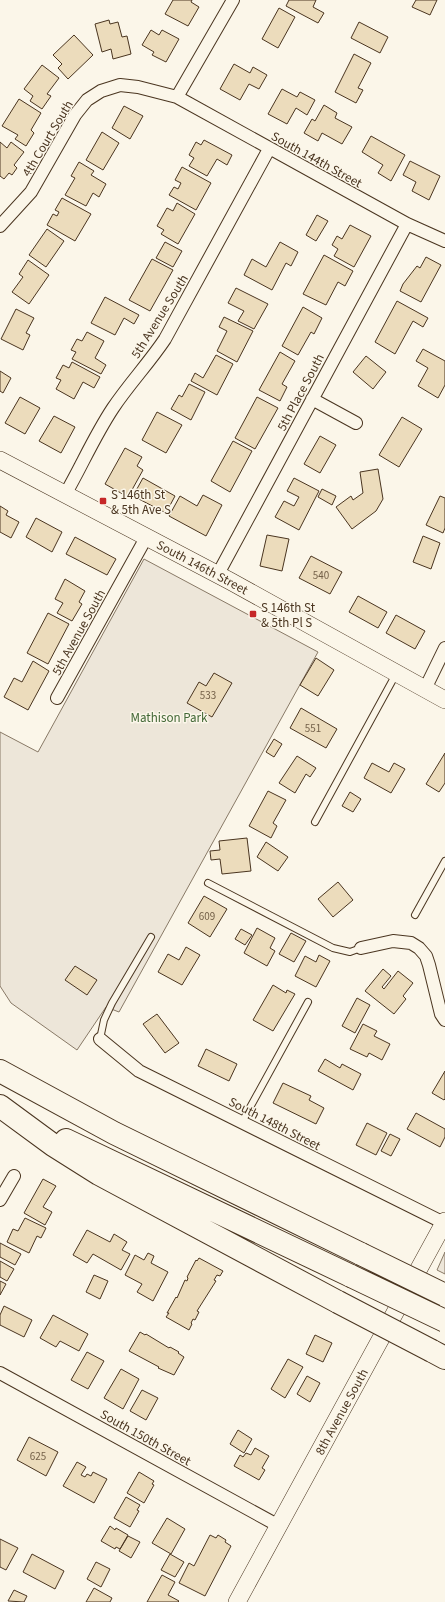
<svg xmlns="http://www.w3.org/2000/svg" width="445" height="1602" font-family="'Source Sans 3',sans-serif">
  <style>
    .green { fill: #ede6d9; stroke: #887966 }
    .building { fill: #ecdcbc; stroke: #4a3520 }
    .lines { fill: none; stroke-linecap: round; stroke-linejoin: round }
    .lane-casing { stroke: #4a3520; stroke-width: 8 }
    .street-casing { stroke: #4a3520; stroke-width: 14 }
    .secondary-casing { stroke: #4a3520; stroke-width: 18 }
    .highway-casing { stroke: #4a3520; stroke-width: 24 }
    .lane { stroke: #fbf6e9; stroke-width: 6 }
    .street { stroke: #fbf6e9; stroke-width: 12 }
    .secondary { stroke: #fbf6e9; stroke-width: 17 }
    .highway { stroke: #fbf6e9; stroke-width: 22 }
    .highway-bridge-casing { stroke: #4a3520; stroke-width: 24; stroke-linecap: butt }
    .highway-bridge { stroke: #fbf6e9; stroke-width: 22 }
    .poi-dot { fill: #c62828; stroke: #fbf6e9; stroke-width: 1.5 }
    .labels { text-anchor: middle; stroke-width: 3; stroke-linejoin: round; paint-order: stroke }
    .number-label { font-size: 11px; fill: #725f47 }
    .street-label { font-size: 13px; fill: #4a3520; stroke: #fbf6e9 }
    .poi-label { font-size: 13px; fill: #4a3520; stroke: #fbf6e9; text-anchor: start }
    .park-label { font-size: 13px; fill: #436837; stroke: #fbf6e9 }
  </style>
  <rect width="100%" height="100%" fill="#fbf6e9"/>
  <path class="green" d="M144,559L318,652L119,1012L106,1007L77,1050L11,1003L0,986V732L38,752Z
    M445,1252V1274L437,1270Z"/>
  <path class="building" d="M173,0H192L191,2L199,7L188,26L165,14Z
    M289,0H316L313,7L324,13L318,23L286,6Z
    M416,0H437L430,15L412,7Z
    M279,8L295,17L278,48L262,39Z
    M109,20L110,24L118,22L122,37L127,36L131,54L113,59L111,49L102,52L95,24Z
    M359,22L388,37L380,53L351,38Z
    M151,30L159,35L162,30L179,39L166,62L152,55L154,52L142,45Z
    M74,35L93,55L68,79L58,68L62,64L53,55Z
    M354,54L371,63L358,88L363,90L356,103L335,92Z
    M234,64L250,73L253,67L267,75L259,89L249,84L240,100L220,89Z
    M42,65L59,78L47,94L51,96L42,109L30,101L33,96L24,89Z
    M282,89L297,97L300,92L315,100L307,115L296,108L287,124L268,114Z
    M19,99L41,113L31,130L34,133L26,146L15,139L18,135L2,126Z
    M324,105L337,113L335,118L352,127L342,144L322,133L318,141L304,133L312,119L315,121Z
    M124,106L143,116L130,139L112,128Z
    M102,132L119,143L103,170L86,160Z
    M371,136L405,155L391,181L378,173L383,165L362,152Z
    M204,140L232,155L227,165L217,159L207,176L189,166L194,158L189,155L196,142L201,145Z
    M0,142L7,148L11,142L24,152L14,165L17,168L12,175L9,173L4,179L0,176Z
    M410,161L440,176L429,200L412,191L416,182L403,175Z
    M79,162L94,171L91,175L106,184L99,197L93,193L86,206L65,195L75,178L71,176Z
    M182,167L211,183L196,210L169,195L174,187L178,189L181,183L175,180Z
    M62,198L91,214L75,241L47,225L53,214L57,216L59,212L55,210Z
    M177,203L195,214L178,244L161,234L164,230L157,226L167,208L173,211Z
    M317,215L328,221L316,241L306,235Z
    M350,225L371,236L354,267L334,256L338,249L332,245L337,236L342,239Z
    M47,229L64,241L46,267L29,255Z
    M165,242L182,251L173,267L156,258Z
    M280,242L298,252L291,266L286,263L272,290L244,275L252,259L266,267Z
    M324,255L353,271L345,286L338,282L326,305L303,294Z
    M426,257L441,265L421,302L400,291L403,284L417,266L420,268Z
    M152,259L173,270L150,311L129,300Z
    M28,260L49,275L29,304L12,292L23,277L19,274Z
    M236,288L268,304L254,329L238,321L244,311L228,303Z
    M105,297L139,315L134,324L124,318L115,335L91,323Z
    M397,301L428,318L423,327L413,321L395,354L375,342Z
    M303,307L322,318L314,334L311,332L298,355L282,346Z
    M16,309L34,318L26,333L30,335L23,350L1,339Z
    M224,317L253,331L237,362L217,351L227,331L219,327Z
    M87,332L104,341L95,358L106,365L101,374L72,359L76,352L71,350L77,339L82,341Z
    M423,349L445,361V385L438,398L418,386L428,368L416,361Z
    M280,352L295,361L282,384L287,387L280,401L259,390Z
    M216,355L233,364L217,395L191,381L195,373L203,378Z
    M366,356L386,372L373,389L353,372Z
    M72,362L100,377L94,388L83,382L74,399L56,389L61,380L56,378L63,365L69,368Z
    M0,371L11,378L3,393L0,391Z
    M189,384L205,392L191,420L171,409L179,395L182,397Z
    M20,397L40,408L25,434L5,423Z
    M257,397L278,408L255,449L235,438Z
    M157,412L182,425L166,453L142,440Z
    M54,416L75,427L61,453L39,441Z
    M402,417L422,429L399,467L379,455Z
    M320,436L336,445L320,473L304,464Z
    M233,441L252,451L230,492L211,481Z
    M125,448L142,457L137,466L143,470L128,497L105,484Z
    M378,469L383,499L376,511L352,529L336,507L351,496L353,500L363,493L360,472Z
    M143,478L175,496L166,513L133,496Z
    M294,478L319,491L299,530L275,517L284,501L294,506L299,497L287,491Z
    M322,489L336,496L332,505L318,497Z
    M203,495L222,505L206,536L169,516L180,496L197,506Z
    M440,496L445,498V528L443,533L426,525Z
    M0,506L8,511L6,515L19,522L11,538L0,532Z
    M36,518L62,532L52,552L26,537Z
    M267,535L289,539L282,571L260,566Z
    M423,536L440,543L431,569L413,562Z
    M75,537L116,559L107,575L66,554Z
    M311,556L342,572L330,594L299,578Z
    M65,579L85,591L79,602L82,604L72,621L57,613L63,603L55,599Z
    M358,596L387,612L378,628L349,612Z
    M48,613L69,624L48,664L27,653Z
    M396,615L425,631L415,649L386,633Z
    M316,658L334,670L318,696L300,685Z
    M33,661L49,671L28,710L4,697L14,678L22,682Z
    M214,673L232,683L212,717L187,703L199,682L206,686Z
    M301,708L337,729L326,748L290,728Z
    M274,739L282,744L274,757L266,752Z
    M445,753V783L439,792L426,784Z
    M297,756L316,768L310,777L306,774L295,793L279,783Z
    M372,763L389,772L394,763L405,769L391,793L364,778Z
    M268,791L286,800L273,823L277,826L271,838L249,826Z
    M350,792L361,799L353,812L342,806Z
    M247,838L251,871L222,874L220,859L211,860L210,851L220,850L219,841Z
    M266,842L288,857L278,871L257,857Z
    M338,882L353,900L333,917L318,899Z
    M204,896L227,909L210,937L188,923Z
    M257,928L275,938L270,948L275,951L267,966L244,953Z
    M241,929L252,935L245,945L235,939Z
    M291,933L306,941L294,962L279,954Z
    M186,947L200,955L182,985L158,972L168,954L179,960Z
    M319,955L330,961L316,987L295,976L305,956L316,962Z
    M75,966L97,980L87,995L65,980Z
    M383,969L391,976L382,987L384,989L398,971L413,983L403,996L406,999L394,1014L365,991Z
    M273,985L286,993L287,990L295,994L273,1031L253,1020Z
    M357,998L370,1005L355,1033L342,1026Z
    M157,1014L179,1043L165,1053L143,1024Z
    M363,1024L377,1031L374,1036L390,1044L382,1060L369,1053L367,1057L350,1049Z
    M206,1049L237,1064L229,1081L198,1066Z
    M325,1059L340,1068L342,1064L361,1074L353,1090L318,1071Z
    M445,1071V1099L444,1100L432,1093Z
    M283,1083L311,1096L309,1100L324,1108L316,1124L273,1103Z
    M416,1113L445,1129V1137L440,1147L407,1129Z
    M367,1123L387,1133L376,1155L356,1145Z
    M390,1134L400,1139L391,1156L381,1151Z
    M43,1179L56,1186L43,1207L52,1212L45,1225L24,1213Z
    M25,1218L46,1228L41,1238L37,1236L29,1253L7,1242L13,1229L18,1231Z
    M87,1230L110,1242L114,1234L127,1242L122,1250L130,1254L121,1270L93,1254L87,1263L73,1255Z
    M0,1243L21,1254L15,1265L0,1257Z
    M148,1253L154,1256L151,1263L168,1272L153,1301L137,1292L142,1284L125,1275L135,1255L144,1260Z
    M199,1258L223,1271L220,1276L217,1275L214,1280L216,1281L197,1311L199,1312L195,1320L193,1319L191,1323L192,1324L189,1330L166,1317L169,1313H167L176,1297L177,1298L185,1280L187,1281L188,1278L187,1277L196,1260L197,1261Z
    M0,1261L14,1269L7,1281L0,1277Z
    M94,1275L108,1281L100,1299L86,1292Z
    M0,1281L6,1284L0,1295Z
    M4,1306L32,1320L24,1337L0,1325V1315Z
    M53,1315L88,1334L79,1351L60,1341L56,1347L40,1338Z
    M140,1332L145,1335L146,1334L169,1348L170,1347L179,1352L178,1353L184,1357L174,1375L158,1368L159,1367L129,1351Z
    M315,1335L332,1343L323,1362L306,1354Z
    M87,1352L104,1361L88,1389L71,1380Z
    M288,1359L303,1367L285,1398L271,1389Z
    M121,1369L139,1379L123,1409L104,1398Z
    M307,1376L320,1383L310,1402L297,1394Z
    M142,1390L158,1398L146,1420L130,1411Z
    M238,1430L252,1439L244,1453L230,1444Z
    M29,1437L58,1452L46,1476L17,1460Z
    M255,1448L269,1456L262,1468L265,1470L259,1480L234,1466L240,1455L243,1457L246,1453L251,1455Z
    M77,1462L86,1467L81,1475L85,1477L87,1474L91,1476L93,1472L107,1479L94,1503L63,1486Z
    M139,1472L154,1481L152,1484L154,1485L144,1503L127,1493Z
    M126,1497L140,1505L137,1510L139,1511L130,1527L114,1518Z
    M167,1518L185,1529L171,1554L152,1543Z
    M110,1526L115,1530L116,1528L128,1535L120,1549L116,1547L115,1549L101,1541Z
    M210,1535L216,1538L218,1535L226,1540L225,1542L231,1546L205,1596L179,1583L189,1563L194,1566Z
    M128,1536L140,1542L131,1558L119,1551Z
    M0,1539L18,1548L6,1570L0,1567Z
    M32,1554L64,1571L55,1589L23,1572Z
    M170,1554L184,1562L175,1577L161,1570Z
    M96,1562L110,1569L101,1587L87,1579Z
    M162,1575L175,1582L168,1595L179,1601L178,1602H147Z
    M94,1588L112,1598L110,1602H86Z
    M14,1590L27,1596L24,1602L8,1601Z"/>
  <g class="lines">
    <defs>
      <path id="lane" d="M315,822L396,674
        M208,883L333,948L350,952L361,948
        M415,915L445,861
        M100,1039L104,1020L112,1003L151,937
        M242,1122L308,1002"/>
      <path id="street" d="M177,97L233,0
        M0,226L31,192L75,115L87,100L101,91L120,85L138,87L177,97L407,224L445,241
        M312,399L356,423
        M66,493C82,465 95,435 113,408C129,384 149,363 165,339L269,149
        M218,574L407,224
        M425,689L445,648
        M57,698L147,536
        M361,948L393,941L411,943L419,948L426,956L429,965L441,1014L445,1020
        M100,1039L139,1071L444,1223
        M0,1200L14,1176
        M0,1373L279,1526"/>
      <g id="secondary">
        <path id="s1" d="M0,460L230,581L445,700"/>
        <path id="s2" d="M237,1602L445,1221"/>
      </g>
      <path id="highway" d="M0,1071L114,1133L361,1254
        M0,1106L53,1145L99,1174L338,1302
        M66,1140L351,1276
        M432,1351L445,1358"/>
    </defs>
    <use href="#lane" class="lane-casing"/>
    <use href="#street" class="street-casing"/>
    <use href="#secondary" class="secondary-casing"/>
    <use href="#highway" class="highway-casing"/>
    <use href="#lane" class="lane"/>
    <use href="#street" class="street"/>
    <use href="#secondary" class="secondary"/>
    <use href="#highway" class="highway"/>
    <defs>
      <path id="highway-bridge" d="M361,1254L445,1295
        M351,1276L445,1321
        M338,1302L432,1351"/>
    </defs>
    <use href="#highway-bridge" class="highway-bridge-casing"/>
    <use href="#highway-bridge" class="highway-bridge"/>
  </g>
  <g class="poi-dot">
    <rect x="99" y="497" width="8" height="8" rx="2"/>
    <rect x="249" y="610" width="8" height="8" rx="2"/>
  </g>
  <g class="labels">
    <g class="number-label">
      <text x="321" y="579">540</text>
      <text x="208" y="699">533</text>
      <text x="313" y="732">551</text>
      <text x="207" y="920">609</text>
      <text x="38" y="1460">625</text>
    </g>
    <g class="street-label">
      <text transform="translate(47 138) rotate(-59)" y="5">4th Court South</text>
      <text transform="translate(317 159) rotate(29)" y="5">South 144th Street</text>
      <text transform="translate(159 316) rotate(-58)" y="5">5th Avenue South</text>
      <text transform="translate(300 392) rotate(-62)" y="5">5th Place South</text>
      <text dy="5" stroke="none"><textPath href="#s1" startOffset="229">South 146th Street</textPath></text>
      <text transform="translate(78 632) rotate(-61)" y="5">5th Avenue South</text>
      <text transform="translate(275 1123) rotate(27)" y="5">South 148th Street</text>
      <text dy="5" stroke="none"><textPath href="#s2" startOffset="217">8th Avenue South</textPath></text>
      <text transform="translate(146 1437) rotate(29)" y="5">South 150th Street</text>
    </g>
    <g class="poi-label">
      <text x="111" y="499">S 146th St<tspan x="111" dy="15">&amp; 5th Ave S</tspan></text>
      <text x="261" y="612">S 146th St<tspan x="261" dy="15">&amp; 5th Pl S</tspan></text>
    </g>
    <g class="park-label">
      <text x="169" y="722">Mathison Park</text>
    </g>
  </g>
</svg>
